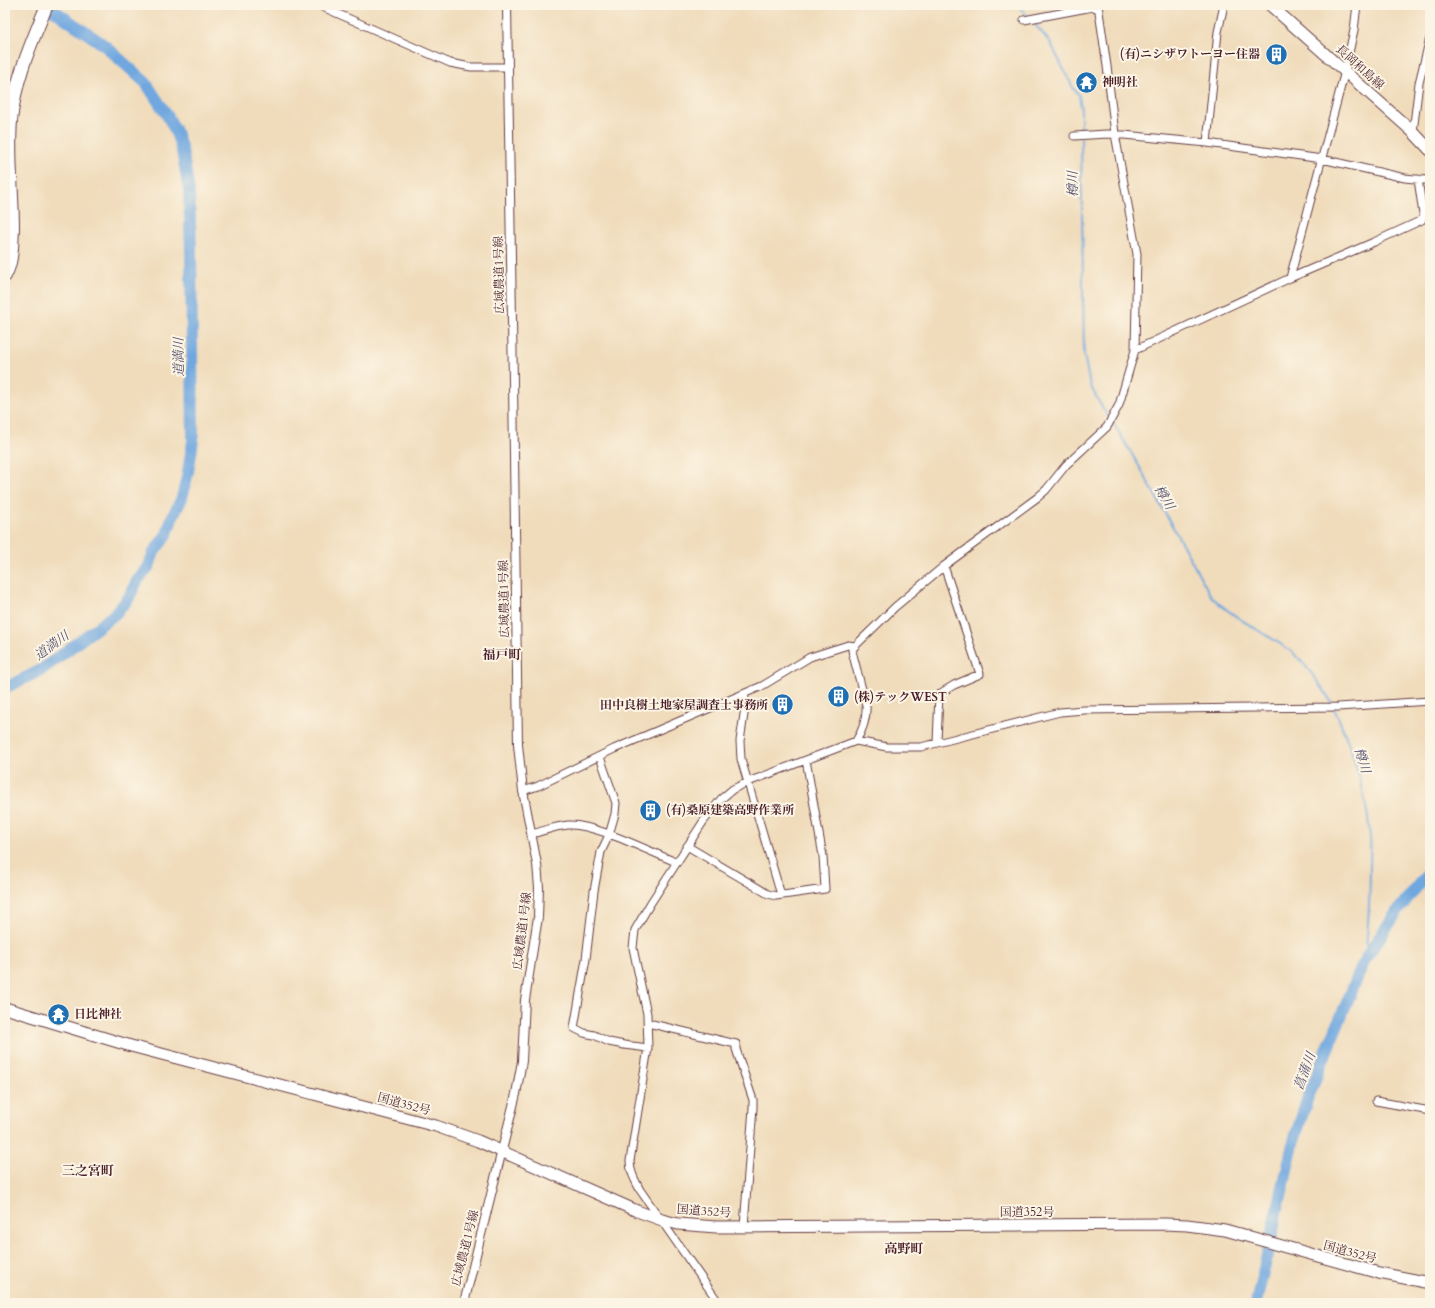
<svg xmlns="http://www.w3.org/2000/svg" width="1435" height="1308" font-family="Cardo,'Noto Serif JP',serif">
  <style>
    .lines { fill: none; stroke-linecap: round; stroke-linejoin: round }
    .stream { stroke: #70a7df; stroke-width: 2 }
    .river { stroke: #70a7df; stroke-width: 12 }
    .minor-casing { stroke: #633b41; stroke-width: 9 }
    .tertiary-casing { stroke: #633b41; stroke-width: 10 }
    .primary-casing { stroke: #633b41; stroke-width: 13 }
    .trunk-casing { stroke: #633b41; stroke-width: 13 }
    .motorway-casing { stroke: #633b41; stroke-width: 14 }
    .minor { stroke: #fff; stroke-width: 7 }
    .tertiary { stroke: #fff; stroke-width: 8 }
    .primary { stroke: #fff; stroke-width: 11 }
    .trunk { stroke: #fff; stroke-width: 11 }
    .motorway { stroke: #fff; stroke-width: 12 }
    .labels { text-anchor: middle; stroke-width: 4; stroke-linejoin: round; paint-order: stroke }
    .poi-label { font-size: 12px; font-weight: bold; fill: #4a1f2b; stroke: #fcf5e5; text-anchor: start }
    .street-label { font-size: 12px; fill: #4a1f2b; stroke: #fcf5e5 }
    .water-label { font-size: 13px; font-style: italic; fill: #595573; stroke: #fcf5e5 }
    .neighbourhood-label { font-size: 13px; font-weight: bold; fill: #4a1f2b; stroke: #fcf5e5 }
  </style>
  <rect width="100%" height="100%" fill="#fcf5e5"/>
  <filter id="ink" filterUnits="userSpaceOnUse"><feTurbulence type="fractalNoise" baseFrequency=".025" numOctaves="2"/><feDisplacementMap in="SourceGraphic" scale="8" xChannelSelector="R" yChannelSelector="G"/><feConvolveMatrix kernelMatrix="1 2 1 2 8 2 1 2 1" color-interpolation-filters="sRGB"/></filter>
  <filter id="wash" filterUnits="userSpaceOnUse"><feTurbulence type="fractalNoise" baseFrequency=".012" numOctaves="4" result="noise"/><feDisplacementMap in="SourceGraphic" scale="16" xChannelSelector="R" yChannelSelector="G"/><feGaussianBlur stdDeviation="0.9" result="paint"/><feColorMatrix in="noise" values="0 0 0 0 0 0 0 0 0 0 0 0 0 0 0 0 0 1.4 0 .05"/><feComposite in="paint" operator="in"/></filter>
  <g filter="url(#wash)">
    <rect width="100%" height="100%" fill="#f0dcbb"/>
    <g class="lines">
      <path class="stream" d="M1018,5L1029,18
        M1032,21L1050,42L1073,88L1079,95L1081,110V134
        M1081,138L1084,355L1090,385L1099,402L1109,418
        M1112,421L1139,466L1211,596C1233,618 1262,631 1288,649C1303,660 1323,687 1332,704
        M1334,708C1352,748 1367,793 1370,837C1371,847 1370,858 1370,868C1370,899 1368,929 1365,959"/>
      <path class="river" d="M5,688L41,670L56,659L115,614L128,599L137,581L149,566L154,552L167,534L172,518L182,498L188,472L193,441L191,251L189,191L182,150L176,132L167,115L146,83L104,45L46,5
        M1256,1303L1293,1144L1307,1100L1325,1055L1365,959L1397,912L1430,870"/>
    </g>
  </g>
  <g filter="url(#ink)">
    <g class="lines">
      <defs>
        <path id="minor" d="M318,5L450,63L471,67H508
          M1024,20L1098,6
          M1413,132L1419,83L1430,38
          M1074,136L1107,134L1124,135L1207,143L1322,159L1405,178L1424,180L1430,179
          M1207,143L1218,32L1224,5
          M1290,278L1345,71L1354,30L1357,5
          M1135,350L1290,278L1374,242L1422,220L1423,214L1418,179
          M743,694L746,701L740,741L741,759L781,895
          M856,741C863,730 867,719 866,705L853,655L852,650L855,646L895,607L944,566L1038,497L1046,490L1066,465L1107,427L1119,405L1135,350L1137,254L1115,134L1107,66L1098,5
          M937,743L939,694L954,685L980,674L944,566
          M600,757L616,803L615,814L609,835L601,852L594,891L586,959L574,1028L584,1033L594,1035L609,1042L624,1045L648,1048
          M523,791L538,786L614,749L762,686L810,657L848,645L855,646
          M532,834C543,831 556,826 568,825C594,823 650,852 676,862
          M687,846L768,894L776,896L825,889L823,856L806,760
          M648,1023L736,1044V1049L753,1100V1108L744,1226
          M1376,1101L1430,1111
          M719,1303L640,1190C635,1180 630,1172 630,1161L648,1048L647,1014L633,948L635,930L650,904L703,822L721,799L733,789L748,782L856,741L887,747H921L1060,712L1084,710L1338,707L1430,701"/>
        <path id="tertiary" d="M464,1303L516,1094L522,1061L525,1000L538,917L539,888L537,864L523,791L518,745C515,498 511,252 507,5"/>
        <path id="primary" d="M1270,5L1413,132L1430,150"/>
        <path id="trunk" d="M5,1008L131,1046L436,1126L478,1141L637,1211L662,1220L678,1224L716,1227L1165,1224L1187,1225L1225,1230L1379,1273L1430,1283"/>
        <path id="motorway" d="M5,276C13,261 12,245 13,228C13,193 8,157 11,121C15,79 31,44 47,5"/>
      </defs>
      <use href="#minor" class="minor-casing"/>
      <use href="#tertiary" class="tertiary-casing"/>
      <use href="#primary" class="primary-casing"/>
      <use href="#trunk" class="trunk-casing"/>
      <use href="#motorway" class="motorway-casing"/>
      <use href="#minor" class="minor"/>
      <use href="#tertiary" class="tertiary"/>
      <use href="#primary" class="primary"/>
      <use href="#trunk" class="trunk"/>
      <use href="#motorway" class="motorway"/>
    </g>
  </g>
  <defs>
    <symbol id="building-disc" viewBox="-11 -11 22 22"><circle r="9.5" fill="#1f6fb2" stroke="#fcf5e5"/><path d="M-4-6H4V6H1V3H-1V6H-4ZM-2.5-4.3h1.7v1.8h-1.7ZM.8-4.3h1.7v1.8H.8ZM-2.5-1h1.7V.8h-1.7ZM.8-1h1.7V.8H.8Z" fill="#fff"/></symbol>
    <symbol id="temple-disc" viewBox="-11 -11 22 22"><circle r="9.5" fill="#1f6fb2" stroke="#fcf5e5"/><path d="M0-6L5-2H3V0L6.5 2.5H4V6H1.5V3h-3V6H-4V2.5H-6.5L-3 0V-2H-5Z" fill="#fff"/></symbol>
  </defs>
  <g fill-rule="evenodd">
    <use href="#building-disc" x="1264" y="42" width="25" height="25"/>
    <use href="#temple-disc" x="1074" y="70" width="25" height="25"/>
    <use href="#building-disc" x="826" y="684" width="25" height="25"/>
    <use href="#building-disc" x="770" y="692" width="25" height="25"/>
    <use href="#building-disc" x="638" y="798" width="25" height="25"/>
    <use href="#temple-disc" x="46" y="1002" width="25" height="25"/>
  </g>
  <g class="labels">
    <g class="poi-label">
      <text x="1260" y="58" text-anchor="end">(有)ニシザワトーヨー住器</text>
      <text x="1102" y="86">神明社</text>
      <text x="854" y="701">(株)テックWEST</text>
      <text x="768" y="709" text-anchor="end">田中良樹土地家屋調査士事務所</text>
      <text x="666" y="814">(有)桑原建築高野作業所</text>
      <text x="74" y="1018">日比神社</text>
    </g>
    <g class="street-label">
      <text transform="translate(1360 67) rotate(42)" y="4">長岡和島線</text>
      <text transform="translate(499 275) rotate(-91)" y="4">広域農道1号線</text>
      <text transform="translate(504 599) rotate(-91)" y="4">広域農道1号線</text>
      <text transform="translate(522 931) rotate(-83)" y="4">広域農道1号線</text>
      <text transform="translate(404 1104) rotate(15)" y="4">国道352号</text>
      <text transform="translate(704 1211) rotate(4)" y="4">国道352号</text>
      <text x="1027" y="1216">国道352号</text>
      <text transform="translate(465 1248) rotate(-76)" y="4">広域農道1号線</text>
      <text transform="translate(1350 1252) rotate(15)" y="4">国道352号</text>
    </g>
    <g class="water-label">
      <text transform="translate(1072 184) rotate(-91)" y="5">樽川</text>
      <text transform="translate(178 357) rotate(-91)" y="5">道満川</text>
      <text transform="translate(1165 497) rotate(60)" y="5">樽川</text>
      <text transform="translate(51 645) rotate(-36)" y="5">道満川</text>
      <text transform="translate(1363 760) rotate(73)" y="5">樽川</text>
      <text transform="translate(1304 1071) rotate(-70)" y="5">菖蒲川</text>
    </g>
    <g class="neighbourhood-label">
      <text x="502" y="659">福戸町</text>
      <text x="88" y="1175">三之宮町</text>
      <text x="904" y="1253">高野町</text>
    </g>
  </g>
  <rect width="1435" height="1308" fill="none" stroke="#fcf5e5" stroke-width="20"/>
</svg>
